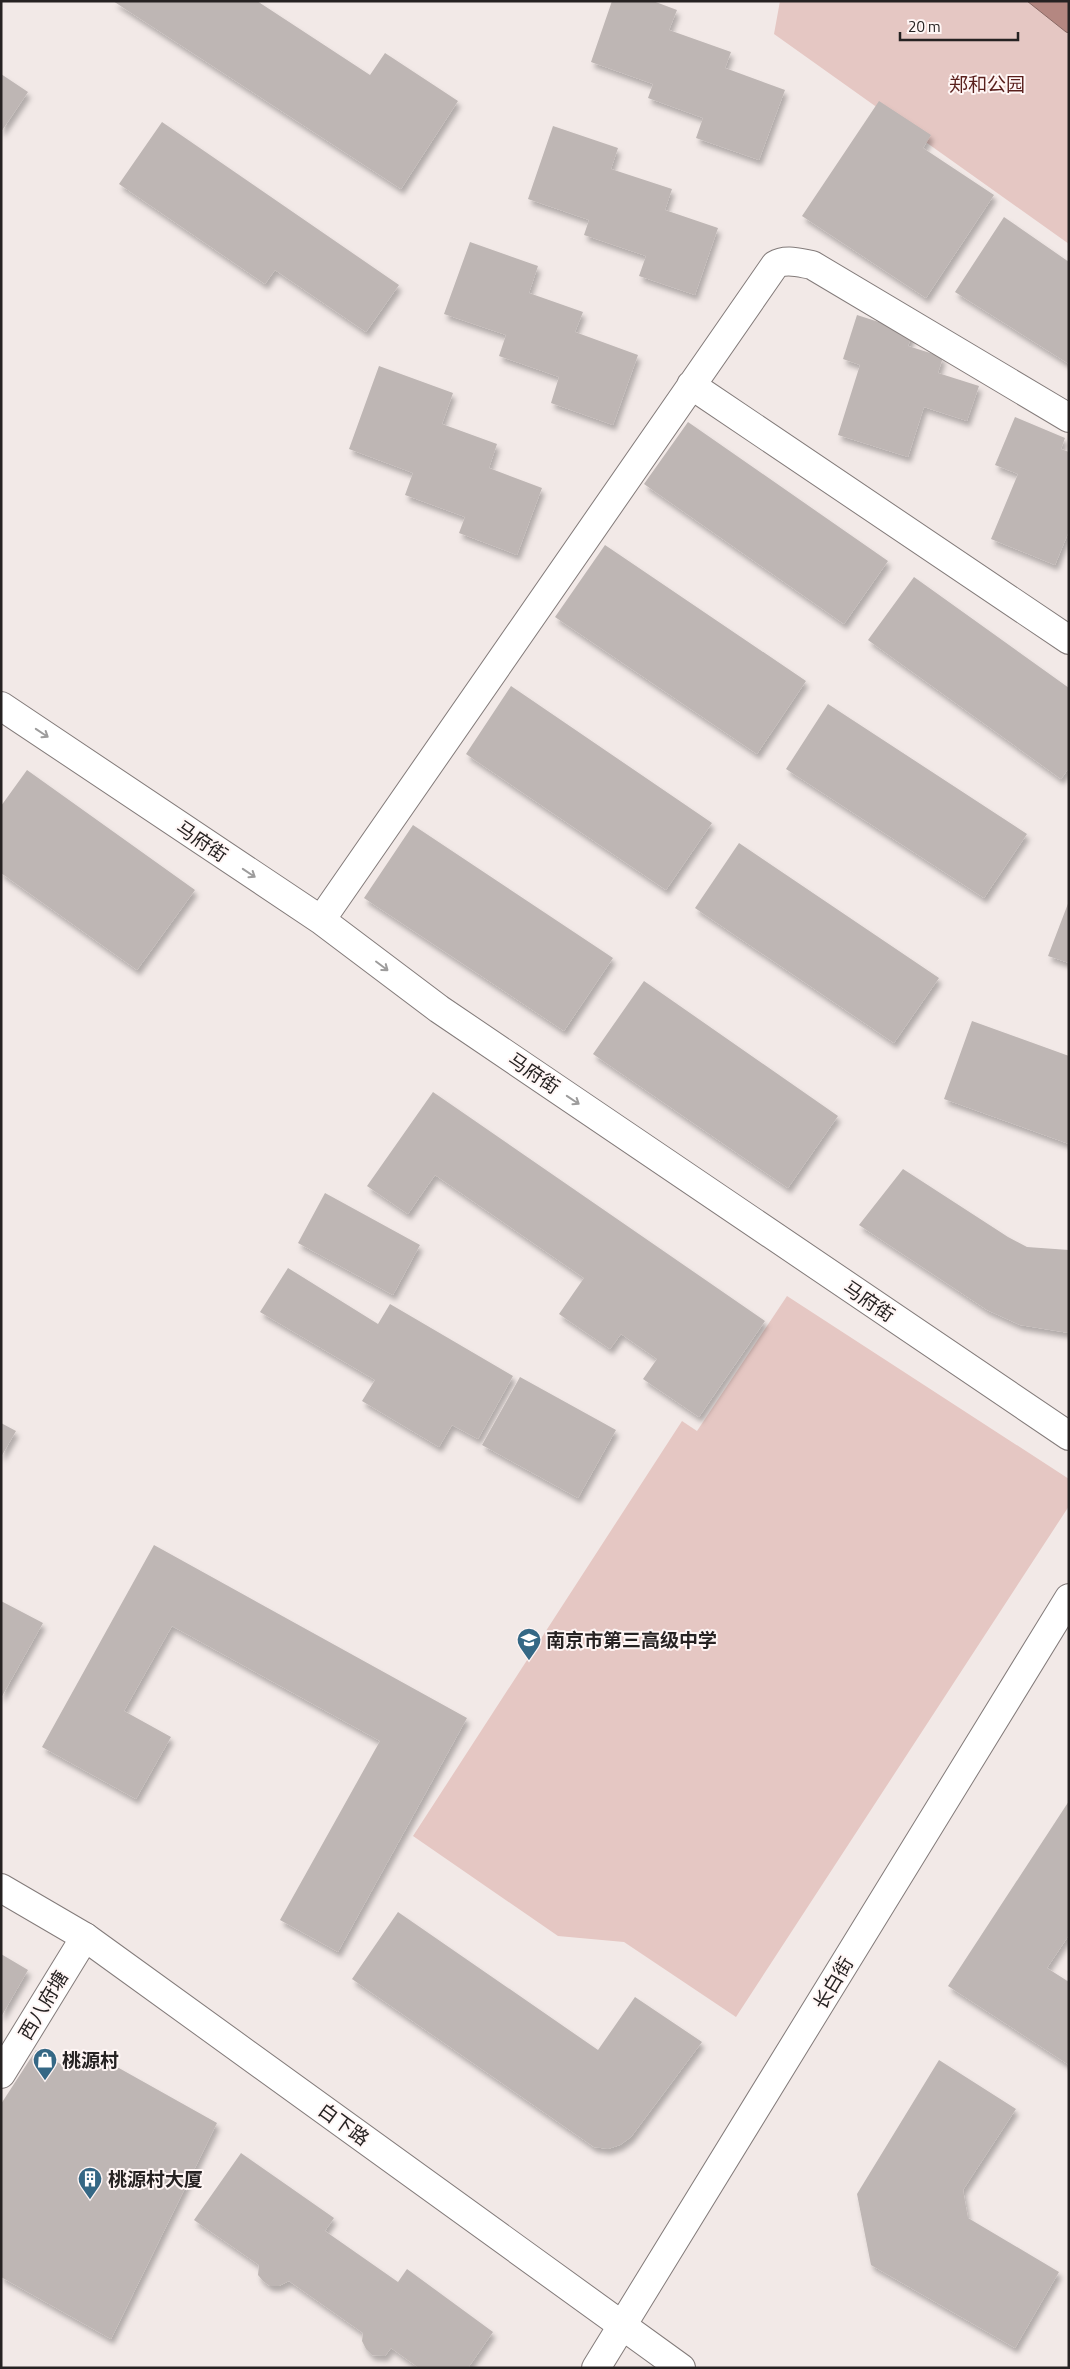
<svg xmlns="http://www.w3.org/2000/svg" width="1070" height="2369" font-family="'Titillium Web','Noto Sans SC',sans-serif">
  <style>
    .green { fill: #e5c7c3 }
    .water { fill: #b48781; stroke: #896964 }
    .building { fill: #beb6b4; filter: url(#shadow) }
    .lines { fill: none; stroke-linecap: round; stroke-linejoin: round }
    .minor-casing { stroke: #837b7a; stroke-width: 30 }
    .major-casing { stroke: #837b7a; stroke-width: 30 }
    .minor { stroke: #fff; stroke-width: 28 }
    .major { stroke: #fff; stroke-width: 28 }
    .oneway { stroke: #9d9c9c }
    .labels { text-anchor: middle; stroke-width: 4; stroke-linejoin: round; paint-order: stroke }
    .park-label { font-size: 19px; fill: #591f1c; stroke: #fff6f5 }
    .street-label { font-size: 19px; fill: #262222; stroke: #fff6f5 }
    .poi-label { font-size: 19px; font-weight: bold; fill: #262222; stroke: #fff6f5; text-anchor: start }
  </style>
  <defs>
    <filter id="shadow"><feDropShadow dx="3" dy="5.5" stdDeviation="2.5" flood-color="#0004"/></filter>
  </defs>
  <rect width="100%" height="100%" fill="#f2e9e7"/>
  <path class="green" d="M780,1H1069V244L774,34Z
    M787,1296L1069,1479V1506L736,2017L624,1942L558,1936L413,1836L682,1421L697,1431Z"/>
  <path class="water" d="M1027,1H1069V33L1066,32Z"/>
  <path class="building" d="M113,1H257L370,75L385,53L458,101L401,189Z
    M612,1H653L677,10L669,30L731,52L725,68L785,90L759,160L696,138L703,118L648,98L653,84L591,62Z
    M1,74L28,92L1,132Z
    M879,101L931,135L923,148L994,195L926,298L802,216Z
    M162,122L399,285L366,332L275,270L265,284L119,184Z
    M553,126L618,148L611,169L672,189L665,210L718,228L695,295L639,276L646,256L584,235L589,220L528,199Z
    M1004,217L1069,262V364L955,292Z
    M470,242L538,266L529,293L583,312L575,332L638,355L613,425L551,403L559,377L499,356L506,335L444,314Z
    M857,315L913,333L908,346L943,357L938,373L979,386L967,421L924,407L908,457L838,435L860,365L843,359Z
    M379,366L453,393L442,424L497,444L489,468L542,488L517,555L459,533L465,517L405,495L413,473L349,449Z
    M1015,417L1065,438L1061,449L1069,452V531L1055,565L991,539L1018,474L995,465Z
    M688,422L888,561L844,624L644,484Z
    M605,545L806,681L757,754L555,617Z
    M914,577L1069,688V768L1061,779L868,640Z
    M511,686L712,823L666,890L466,754Z
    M828,704L1027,834L984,898L786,769Z
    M27,770L195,890L137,970L1,873V806Z
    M413,825L613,958L564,1031L364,898Z
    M739,843L939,978L894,1043L695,908Z
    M1069,901V963L1048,956Z
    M644,981L838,1116L788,1188L593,1054Z
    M972,1021L1069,1056V1144L944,1099Z
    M433,1092L765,1321L699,1417L643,1379L657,1359L621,1334L610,1349L559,1314L584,1278L435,1175L408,1214L367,1186Z
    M903,1169L1008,1237L1027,1247L1069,1250V1333L1020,1325L987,1310L859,1225Z
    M325,1193L420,1245L393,1295L298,1243Z
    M288,1268L378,1324L390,1304L513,1376L478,1439L452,1425L439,1447L362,1401L375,1380L260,1312Z
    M520,1377L616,1430L578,1498L482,1445Z
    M1,1423L16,1431L1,1457Z
    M154,1545L467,1718L338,1952L280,1920L380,1741L172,1626L124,1711L171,1737L136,1799L42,1747Z
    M1,1601L43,1623L1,1698Z
    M1069,1801V1935L1047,1968L1069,1982V2065L948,1986Z
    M398,1912L598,2050L635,1997L702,2042L631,2137L620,2145L608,2149L594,2147L352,1979Z
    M1,1954L28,1970L1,2017Z
    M36,2050L71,2070L84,2059L101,2058L217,2123L111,2339L1,2277V2104Z
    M939,2060L1016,2109L963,2190L968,2218L1059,2272L1015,2348L871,2265L857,2194Z
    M241,2153L334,2218L325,2231L398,2282L407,2269L493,2332L468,2368H419L391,2348L385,2356L372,2355L366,2349L362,2341L363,2333L289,2281L279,2286H270L263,2281L258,2275L259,2265L194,2220Z"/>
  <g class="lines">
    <defs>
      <path id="minor" d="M691,385L1069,640
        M1,706L321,920L439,1009L1069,1436
        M321,920L775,265C786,258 800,263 812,265L1069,418
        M1,2074L85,1937
        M596,2368L1069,1598"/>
      <path id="major" d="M1,1888L85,1937L681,2368"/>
    </defs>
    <use href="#minor" class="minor-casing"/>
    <use href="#major" class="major-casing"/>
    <use href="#minor" class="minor"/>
    <use href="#major" class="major"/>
  </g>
  <defs><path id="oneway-shaft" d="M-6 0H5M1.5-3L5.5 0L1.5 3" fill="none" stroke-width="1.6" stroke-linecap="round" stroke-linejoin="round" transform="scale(1.25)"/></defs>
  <g class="oneway">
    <use href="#oneway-shaft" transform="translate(42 733) rotate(34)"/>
    <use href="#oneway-shaft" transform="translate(249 873) rotate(34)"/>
    <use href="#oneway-shaft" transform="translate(382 966) rotate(37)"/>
    <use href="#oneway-shaft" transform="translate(573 1100) rotate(34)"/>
  </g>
  <defs>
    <symbol id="school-pin" viewBox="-11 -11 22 30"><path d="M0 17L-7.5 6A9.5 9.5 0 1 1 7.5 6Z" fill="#356885" stroke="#fff6f5"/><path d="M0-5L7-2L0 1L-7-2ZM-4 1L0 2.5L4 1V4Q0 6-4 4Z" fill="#fff"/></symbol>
    <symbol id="shop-pin" viewBox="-11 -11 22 30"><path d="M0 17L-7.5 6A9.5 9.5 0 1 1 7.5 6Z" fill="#356885" stroke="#fff6f5"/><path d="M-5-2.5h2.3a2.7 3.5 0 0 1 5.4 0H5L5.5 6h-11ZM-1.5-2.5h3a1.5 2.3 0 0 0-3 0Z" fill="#fff"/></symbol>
    <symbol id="building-pin" viewBox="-11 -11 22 30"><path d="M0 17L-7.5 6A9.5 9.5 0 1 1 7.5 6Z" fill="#356885" stroke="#fff6f5"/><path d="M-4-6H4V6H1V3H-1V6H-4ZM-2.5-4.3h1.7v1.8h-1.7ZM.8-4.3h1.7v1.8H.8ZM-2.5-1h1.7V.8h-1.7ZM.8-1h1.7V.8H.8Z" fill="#fff"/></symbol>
  </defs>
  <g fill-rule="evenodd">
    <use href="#school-pin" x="515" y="1626" width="28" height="38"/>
    <use href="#shop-pin" x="31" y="2046" width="28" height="38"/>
    <use href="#building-pin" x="76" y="2165" width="28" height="38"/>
  </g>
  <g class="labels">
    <g class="park-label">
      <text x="987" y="91">郑和公园</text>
    </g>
    <g class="street-label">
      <text transform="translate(202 841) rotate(34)" y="7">马府街</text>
      <text transform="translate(534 1073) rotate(34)" y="7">马府街</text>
      <text transform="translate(869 1301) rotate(34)" y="7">马府街</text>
      <text transform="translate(833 1983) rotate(-59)" y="7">长白街</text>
      <text transform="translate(43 2005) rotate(-59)" y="7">西八府塘</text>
      <text transform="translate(344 2124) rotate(36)" y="7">白下路</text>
    </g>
    <g class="poi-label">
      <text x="546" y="1647">南京市第三高级中学</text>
      <text x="62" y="2067">桃源村</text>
      <text x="108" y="2186">桃源村大厦</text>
    </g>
  </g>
  <rect width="1070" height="2369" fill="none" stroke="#262222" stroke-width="5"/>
  <path d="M900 32v8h118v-8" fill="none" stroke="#262222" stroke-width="2.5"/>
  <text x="908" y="32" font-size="15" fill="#262222" stroke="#fff6f5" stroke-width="4" paint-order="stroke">20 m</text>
</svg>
